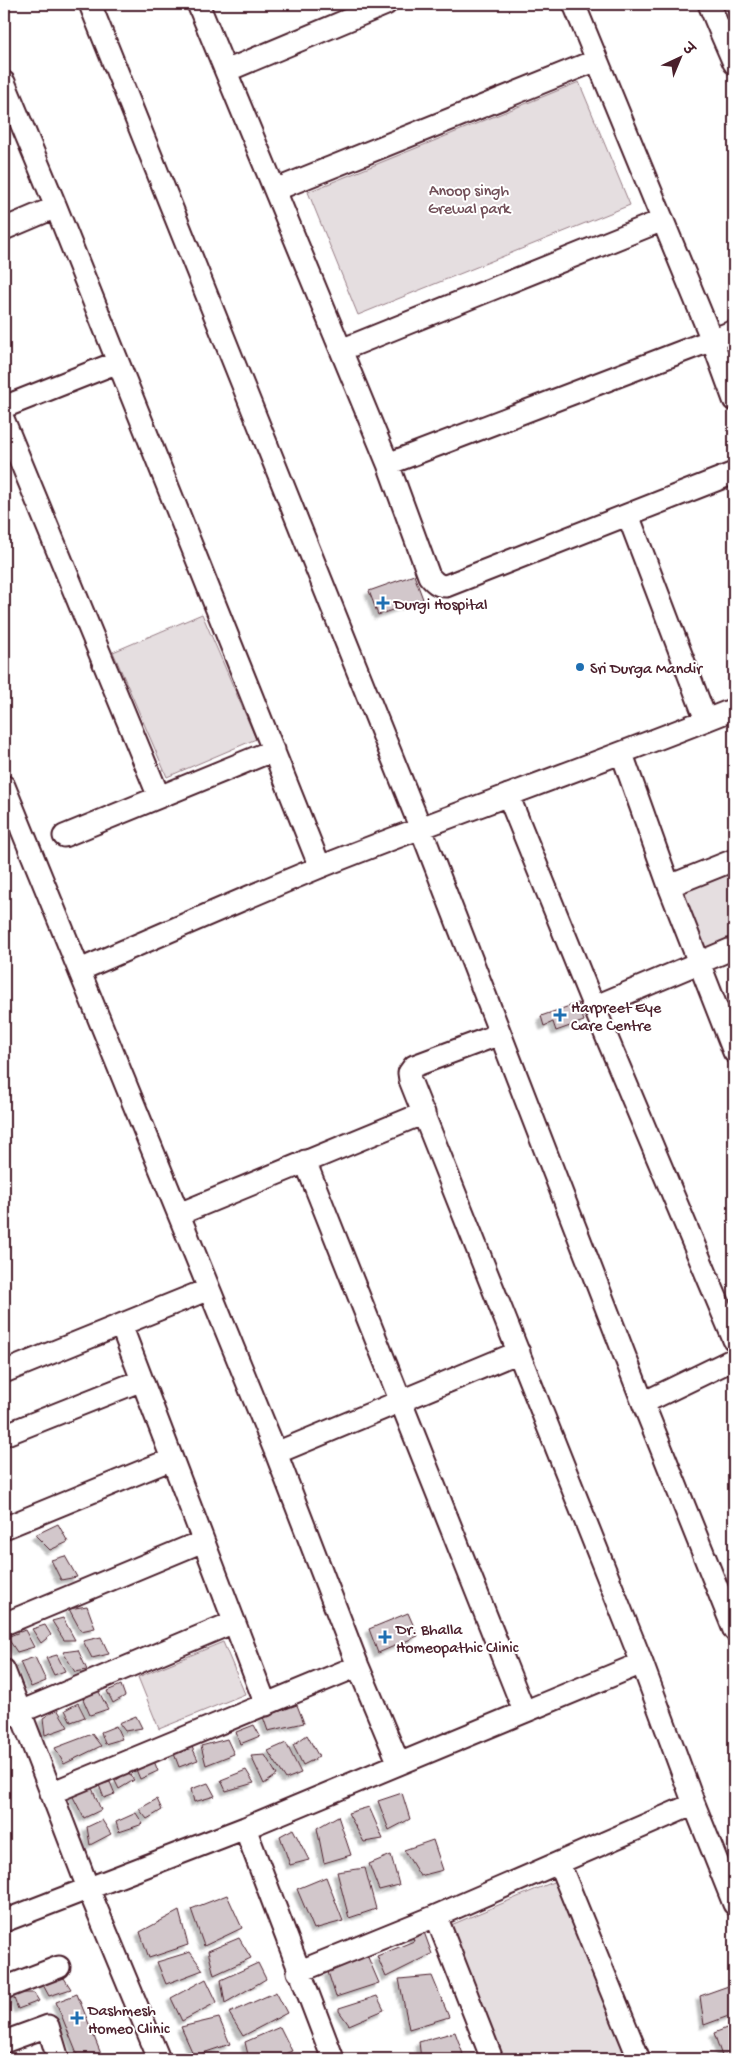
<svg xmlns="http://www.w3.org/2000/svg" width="738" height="2063" font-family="'Gochi Hand','Playpen Sans Deva',sans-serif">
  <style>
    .green { fill: #e5dee0; stroke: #987e86 }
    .building { fill: #d2c7cb; stroke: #4a1f2b; filter: url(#shadow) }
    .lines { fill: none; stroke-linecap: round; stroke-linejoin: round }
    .minor-casing { stroke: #4a1f2b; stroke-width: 25 }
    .minor { stroke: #fff; stroke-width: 21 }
    .poi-dot { fill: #1f6fb2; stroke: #fff; stroke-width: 2 }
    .labels { text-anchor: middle; stroke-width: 4; stroke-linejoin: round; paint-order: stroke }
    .park-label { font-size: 16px; fill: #714f58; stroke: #fff }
    .poi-label { font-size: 16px; fill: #4a1f2b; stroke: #fff; text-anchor: start }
  </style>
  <defs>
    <filter id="shadow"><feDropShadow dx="-4" dy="4" stdDeviation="1" flood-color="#0004"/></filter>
  </defs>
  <rect width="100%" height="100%" fill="#fff"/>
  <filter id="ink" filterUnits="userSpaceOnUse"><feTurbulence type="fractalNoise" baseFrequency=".02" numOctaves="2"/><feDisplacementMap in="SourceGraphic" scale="10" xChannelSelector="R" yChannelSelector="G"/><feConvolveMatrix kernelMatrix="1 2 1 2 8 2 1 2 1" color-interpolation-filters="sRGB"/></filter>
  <g filter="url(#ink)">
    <path class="green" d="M579,82L630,205L358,315L308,192Z
      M202,614L256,739L167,777L113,652Z
      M734,868V941L703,954L682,889Z
      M223,1642L245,1694L159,1729L138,1677Z
      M558,1880L631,2059H501L451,1925Z"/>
    <path class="building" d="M414,575L423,599L378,615L369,591Z
      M578,1003L584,1021L556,1031L553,1022L544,1026L541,1016Z
      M58,1524L68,1542L50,1550L35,1535Z
      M65,1556L77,1577L61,1580L51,1560Z
      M87,1606L95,1628L81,1631L69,1609Z
      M408,1613L418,1636L378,1653L369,1629Z
      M63,1618L75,1640H64L52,1621Z
      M45,1625L51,1635L41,1643L32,1629Z
      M25,1630L34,1647L17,1652L7,1637Z
      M101,1637L109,1654L92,1658L83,1641Z
      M78,1650L87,1670L75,1672L63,1652Z
      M57,1655L65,1671L54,1675L46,1658Z
      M35,1657L46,1681L31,1687L20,1662Z
      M121,1685L125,1696L113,1703L107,1691Z
      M98,1690L108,1709L90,1715L83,1699Z
      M78,1703L85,1717L71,1722L65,1710Z
      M297,1705L304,1723L268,1731L263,1717Z
      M57,1709L68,1727L45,1735L43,1718Z
      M136,1716L142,1728L125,1731L119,1723Z
      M254,1725L260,1736L240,1744L236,1732Z
      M116,1726L122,1739L105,1744L101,1732Z
      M92,1734L101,1746L64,1764L55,1748Z
      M307,1735L319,1757L303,1765L293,1745Z
      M227,1739L234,1754L206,1765L201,1746Z
      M286,1743L301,1773L286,1779L268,1751Z
      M191,1745L198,1760L179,1767L173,1751Z
      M265,1755L277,1775L264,1784L251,1756Z
      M154,1761L158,1771L140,1779L135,1767Z
      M246,1770L254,1783L226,1791L221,1780Z
      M128,1772L134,1780L119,1789L115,1781Z
      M110,1782L115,1794L104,1798L99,1785Z
      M208,1783L215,1796L194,1802L191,1789Z
      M92,1788L101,1810L84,1818L72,1795Z
      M402,1793L410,1819L389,1830L378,1801Z
      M157,1799L162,1810L147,1819L139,1809Z
      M369,1807L383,1839L364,1842L348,1813Z
      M136,1813L143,1824L119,1832L116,1822Z
      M338,1816L351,1855L324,1863L317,1828Z
      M102,1820L111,1834L90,1845L87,1827Z
      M293,1829L309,1860L290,1865L280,1836Z
      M433,1840L443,1870L420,1876L404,1850Z
      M391,1855L399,1885L379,1890L369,1864Z
      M365,1868L376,1909L349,1918L337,1872Z
      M326,1877L343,1921L314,1929L297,1889Z
      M227,1895L242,1928L204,1946L191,1909Z
      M179,1911L188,1945L149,1958L140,1932Z
      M424,1932L432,1954L386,1977L377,1956L414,1941L412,1935Z
      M239,1938L251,1958L214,1975L208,1951Z
      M190,1952L203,1970L166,1984L157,1962Z
      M367,1955L379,1983L336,1997L328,1972Z
      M258,1963L266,1979L225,2003L221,1980Z
      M432,1976L449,2017L409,2029L399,1979Z
      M64,1978L71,1989L49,1996L42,1983Z
      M206,1979L217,2002L182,2021L171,1998Z
      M734,1984V2014L704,2025L700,1996Z
      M276,1992L287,2013L243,2036L229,2013Z
      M12,1993H34L39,2001L18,2009Z
      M77,1994L103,2059H79L56,2002Z
      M377,1996L384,2010L349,2025L339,2011V2008Z
      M219,2018L230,2044L194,2056L181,2027Z
      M734,2025V2057L723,2059L714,2033Z
      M280,2027L292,2051L272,2059H249L245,2042Z
      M455,2032L463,2054L450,2059H421L419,2042Z"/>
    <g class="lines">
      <defs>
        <path id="minor" d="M90,4L421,829L643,1403L734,1630
          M198,4L388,464L429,576C434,582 438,586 446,586L734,473
          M574,4L712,340L734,331
          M709,4L721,33
          M734,29L721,33L734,63
          M226,71L386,4
          M4,82L56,207L320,867
          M275,190L597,60
          M4,229L56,207
          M341,350L663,220
          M4,407L118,362
          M4,421L159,797
          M388,464L712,340L734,400
          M628,515L706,720
          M622,754L669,886L734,1052
          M4,786L276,1453L358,1666L399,1764
          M508,795L594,1007L734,1340
          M64,836L274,750
          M669,886L734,860
          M80,970C160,935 240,900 320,867C458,812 597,764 734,709
          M594,1007L734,948
          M500,1034L414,1066L409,1073L410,1080L642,1663L694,1804L734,1904
          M305,1161L524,1711
          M179,1214L424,1113
          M121,1325L266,1705
          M4,1372L209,1289
          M643,1403L734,1359
          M4,1435L142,1380
          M276,1453L519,1352
          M4,1528L172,1459
          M4,1624L203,1541
          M4,1670L88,1888L159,2059
          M4,1716L20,1712L234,1622
          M51,1793L358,1666
          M245,1828L333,2059
          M559,1863L639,2059
          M436,1916L492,2059
          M4,1921L245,1828L642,1663
          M298,1972L436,1916L694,1804
          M4,1988L59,1967
          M4,2042L48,2026L58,2059"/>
      </defs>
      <use href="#minor" class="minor-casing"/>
      <use href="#minor" class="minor"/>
    </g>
  </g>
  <g class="poi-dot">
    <path d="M380.5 595.5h5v5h5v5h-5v5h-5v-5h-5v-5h5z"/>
    <circle cx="580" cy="667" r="5"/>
    <path d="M557.5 1007.5h5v5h5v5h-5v5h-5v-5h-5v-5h5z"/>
    <path d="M382.5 1629.5h5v5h5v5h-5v5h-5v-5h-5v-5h5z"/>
    <path d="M74.5 2010.5h5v5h5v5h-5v5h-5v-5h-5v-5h5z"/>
  </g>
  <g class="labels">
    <g class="park-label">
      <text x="469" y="195">Anoop singh<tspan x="469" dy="18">Grewal park</tspan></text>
    </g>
    <g class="poi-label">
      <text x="394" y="609">Durgi Hospital</text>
      <text x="590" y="673">Sri Durga Mandir</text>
      <text x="571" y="1012">Harpreet Eye<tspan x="571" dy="18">Care Centre</tspan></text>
      <text x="396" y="1634">Dr. Bhalla<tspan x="396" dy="18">Homeopathic Clinic</tspan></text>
      <text x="88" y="2015">Dashmesh<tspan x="88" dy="18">Homeo Clinic</tspan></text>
    </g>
  </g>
  <rect width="738" height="2063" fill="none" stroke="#fff" stroke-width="20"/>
  <rect x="10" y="10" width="718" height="2043" fill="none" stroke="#4a1f2b" stroke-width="2" filter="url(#ink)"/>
  <g transform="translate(680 58) rotate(44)" stroke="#ffffff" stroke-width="4" paint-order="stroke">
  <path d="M0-4L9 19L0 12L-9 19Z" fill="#4a1f2b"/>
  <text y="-8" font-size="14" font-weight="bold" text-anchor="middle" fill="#4a1f2b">उ</text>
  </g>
</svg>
